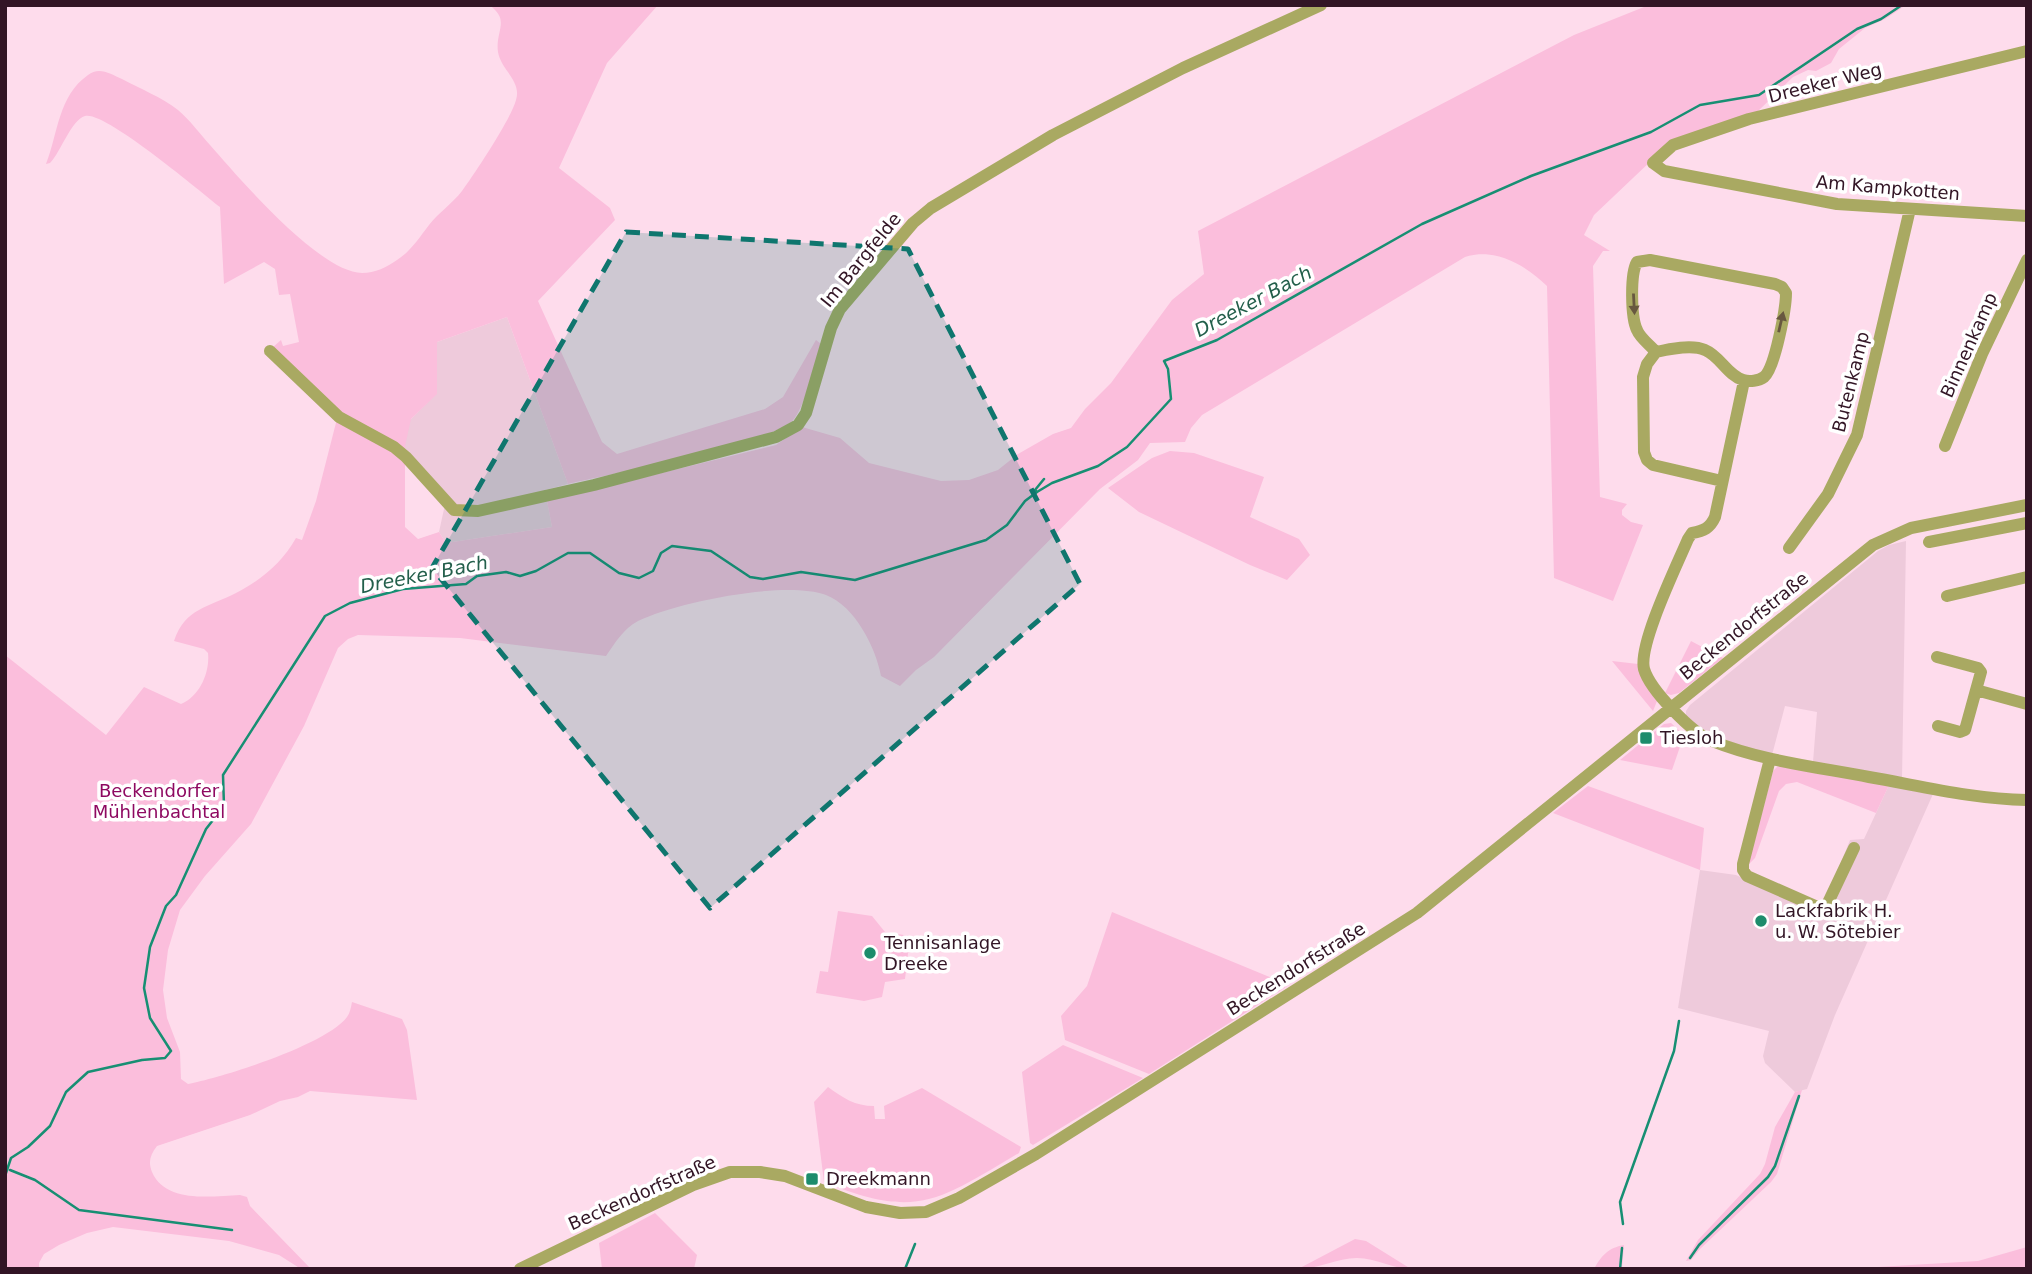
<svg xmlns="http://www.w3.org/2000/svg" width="2032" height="1274" font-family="'DejaVu Sans',sans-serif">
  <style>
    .built { fill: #eecadb }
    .green { fill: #fbbedc }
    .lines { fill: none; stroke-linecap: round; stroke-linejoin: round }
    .stream { stroke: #178f73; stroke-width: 2.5 }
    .minor { stroke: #a9a962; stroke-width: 12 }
    .oneway { fill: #685840 }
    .marked { fill: #0f766e; fill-opacity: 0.2; stroke: #0f766e; stroke-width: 5; stroke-dasharray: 14 9; stroke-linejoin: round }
    .poi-dot { fill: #1d8c6c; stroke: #fff; stroke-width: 2.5 }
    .labels { text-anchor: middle; stroke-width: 7; stroke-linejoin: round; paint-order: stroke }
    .street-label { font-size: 18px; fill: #321525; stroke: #fff }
    .poi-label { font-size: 18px; fill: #321525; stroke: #fff; text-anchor: start }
    .park-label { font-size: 18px; fill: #8e0961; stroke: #fff }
    .water-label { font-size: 19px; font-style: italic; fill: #235f4b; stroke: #fff }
  </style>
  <rect width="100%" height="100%" fill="#fedcec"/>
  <path class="built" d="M507,317L568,484L545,490L552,527L446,543L439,532L444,509L448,501L398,446L407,423L437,393V342Z
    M1906,541L1902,779L1813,762L1817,712L1785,706L1772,755L1716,739L1718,734L1697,728L1686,716V711L1690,705L1878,551L1889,545Z
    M1889,785L1933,794L1835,1015L1807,1089L1795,1092L1765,1063L1763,1056L1769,1031L1678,1008L1700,870L1736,875L1820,914L1850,840L1864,839Z"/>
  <path class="green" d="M489,5H658L607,63L559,168L610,208L615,220L538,301L602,442L617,454L765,409L783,397L816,340L821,344C814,366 807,401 794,419C777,442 605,475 568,484L507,317L437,342V394L411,419L405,446V527L418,539L439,532L446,543L552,527L547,501L776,445L802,427L840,438L869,463L941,481L969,480L998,470L1018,454L1053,434L1071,428L1085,409L1111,383L1172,300L1204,274L1198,231L1574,35L1649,5H1906L1885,19L1865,28L1839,49L1831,63L1816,71L1808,70L1793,77L1754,115L1672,141L1594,215L1584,235L1610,251H1603L1593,266L1600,497L1627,504L1622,510V515L1631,522L1643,525L1613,601L1554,578L1547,286C1526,265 1494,247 1465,257L1202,415L1191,428L1185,442L1150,443L1138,460L1100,489L934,657L916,670L900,686L881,676C876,648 855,606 826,595C785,580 677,602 638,621C623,629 615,643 606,656L460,638L358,635L348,639L338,648L304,726L251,824L205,876L180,910L168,950L163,990L167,1018L180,1052L181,1079L188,1084C223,1077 326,1045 347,1017C350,1013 351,1007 352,1002L402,1019L407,1030L417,1100L310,1091L298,1097L280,1101L250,1115L157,1146C150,1155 148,1162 152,1172C166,1204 212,1196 240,1195L247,1197L250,1206L311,1269H301L279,1255L229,1241L113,1227L87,1233L59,1245L44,1254L39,1263V1269H5V655L106,735L144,687L181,704C200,696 210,672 208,653L204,649L174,641C185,608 209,607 236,593C261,580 282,563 296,538L302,540L316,501L339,411L272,348L281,340L283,346L299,342L290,294L279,295L275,269L264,262L224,284L220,207C201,192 104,110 85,116C71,120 61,152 50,163L46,164C58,134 58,96 88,75C99,66 111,74 122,79C141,89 161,97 178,110C190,120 200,134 210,145C239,178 319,272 362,273C375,273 387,267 397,260C411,251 419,238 429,225C438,213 452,204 462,191C475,173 511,119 516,100C522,81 501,70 498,52C495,31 511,20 489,5Z
    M1170,451L1194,453L1264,477L1250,517L1299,539L1310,555L1287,580L1250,565L1139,512L1108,488L1152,458Z
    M1691,641L1723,658L1679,693L1671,695L1665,693Z
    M1612,661L1638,664L1657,701L1653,711Z
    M1671,723L1684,735L1672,770L1620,760L1664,724Z
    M1779,765L1889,785L1876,813L1797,782L1786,784L1779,791L1755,858L1748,865L1773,771Z
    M1588,786L1704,828L1700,870L1553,813Z
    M838,911L872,916L885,932L910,936L905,979L885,982L882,997L864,1001L816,993L820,971L828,972Z
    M1112,912L1289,985L1149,1074L1065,1040L1061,1016L1087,986Z
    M1063,1045L1143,1078L1033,1145L1030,1143L1022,1072Z
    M828,1087C843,1098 855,1106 874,1106L875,1119H885L884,1106L922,1088L1021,1147L1019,1153C938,1201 917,1220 824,1182L814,1102Z
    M1802,1090L1777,1174L1771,1182L1700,1249L1691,1260L1686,1261L1698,1240L1760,1174L1765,1164L1775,1127L1795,1092Z
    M655,1213L697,1255L694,1269H602L599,1243Z
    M1355,1239L1366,1241L1411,1269C1393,1269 1376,1258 1357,1258C1337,1258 1319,1269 1298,1269Z
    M1624,1245L1622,1269H1594C1602,1255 1608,1248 1624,1245Z
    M2027,1247V1269H1844L1978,1261Z"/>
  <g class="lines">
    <path class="stream" d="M1037,492L1035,490L1044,479
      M10,1170L35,1180L79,1210L232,1230
      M5,1176L11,1158L28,1147L50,1126L66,1092L88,1072L142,1060L165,1058L171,1051L150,1018L144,988L150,947L166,906L176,895L206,829L224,806L223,775L325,616L350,603L403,589L466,584L477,576L506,572L520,576L536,571L568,553H590L619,573L639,578L653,571L661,553L672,546L711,551L750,577L763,579L801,572L855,580L986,540L1007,525L1025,501L1037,492L1052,483L1098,466L1127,447L1171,399L1168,369L1164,361L1217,340L1422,224L1531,176L1651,132L1700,105L1759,95L1857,29L1881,19L1902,5
      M1623,1224L1620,1202L1674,1051L1679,1021
      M1690,1258L1699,1245L1768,1177L1775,1166L1799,1096
      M905,1269L915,1244
      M1620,1269L1622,1248"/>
    <path class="minor" d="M2027,51L1749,119L1673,145L1653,163L1664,171L1837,204L2027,216
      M270,351L339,417L394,447L406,457L454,510L478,511L594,485L776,437L798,425L806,413L831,328L840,309L913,223L931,208L1053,135L1183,68L1321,5
      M1656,352C1650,345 1640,338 1637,330C1631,318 1630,274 1637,262L1650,260L1775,284L1782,287L1786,293C1786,308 1775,368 1764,377C1759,381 1749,382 1743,380C1727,375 1720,356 1705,350C1692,344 1669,349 1656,352L1647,364L1643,377L1644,452L1647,460L1653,465L1722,481
      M1744,381L1715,517C1710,528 1704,531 1692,533L1688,539C1677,565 1638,645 1644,669C1650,690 1692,733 1712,741C1762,761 1817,767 1869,777C1921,786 1973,799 2027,800
      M1945,446L1982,354L2027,260
      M1929,542L2027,523
      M1789,548L1828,494L1857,435L1910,209
      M1947,596L2027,577
      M1937,657L1978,668L1981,672L1965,730L1960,732L1938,726
      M1976,690L2027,704
      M1770,759L1743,864V870L1747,876L1822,909H1825L1854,848
      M520,1269L693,1185L730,1172H760L785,1176L866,1207L900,1213L926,1212L959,1198L1036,1154L1417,913L1873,545L1911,528L2027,505"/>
  </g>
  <defs><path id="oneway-solid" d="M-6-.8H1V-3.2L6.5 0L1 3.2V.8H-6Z" transform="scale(1.75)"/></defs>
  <g class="oneway">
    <use href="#oneway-solid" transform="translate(1634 304) rotate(87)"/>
    <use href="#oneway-solid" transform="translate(1781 322) rotate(-77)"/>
  </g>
  <path class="marked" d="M626,232L908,249L1080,584L710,908L432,568Z"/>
  <g class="poi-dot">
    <rect x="1639" y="731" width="14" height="14" rx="3.5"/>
    <circle cx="1761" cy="921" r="7"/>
    <circle cx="870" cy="953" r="7"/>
    <rect x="805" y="1172" width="14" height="14" rx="3.5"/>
  </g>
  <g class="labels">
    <g class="street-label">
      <text transform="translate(1825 83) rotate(-14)" y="6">Dreeker Weg</text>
      <text transform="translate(1888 188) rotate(5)" y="6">Am Kampkotten</text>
      <text transform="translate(861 260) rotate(-51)" y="6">Im Bargfelde</text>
      <text transform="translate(1969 345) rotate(-66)" y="6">Binnenkamp</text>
      <text transform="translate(1851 382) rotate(-76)" y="6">Butenkamp</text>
      <text transform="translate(1744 626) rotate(-39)" y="6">Beckendorfstraße</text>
      <text transform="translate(1296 969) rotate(-32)" y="6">Beckendorfstraße</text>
      <text transform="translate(642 1193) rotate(-24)" y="6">Beckendorfstraße</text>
    </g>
    <g class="poi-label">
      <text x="1660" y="744">Tiesloh</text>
      <text x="1775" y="917">Lackfabrik H.<tspan x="1775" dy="21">u. W. Sötebier</tspan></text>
      <text x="884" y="949">Tennisanlage<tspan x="884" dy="21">Dreeke</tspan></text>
      <text x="826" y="1185">Dreekmann</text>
    </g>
    <g class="park-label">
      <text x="159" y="797">Beckendorfer<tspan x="159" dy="21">Mühlenbachtal</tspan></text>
    </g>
    <g class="water-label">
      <text transform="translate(1253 301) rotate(-28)" y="7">Dreeker Bach</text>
      <text transform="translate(424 574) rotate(-11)" y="7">Dreeker Bach</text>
    </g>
  </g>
  <rect width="2032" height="1274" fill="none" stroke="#321525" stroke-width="14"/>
</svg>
